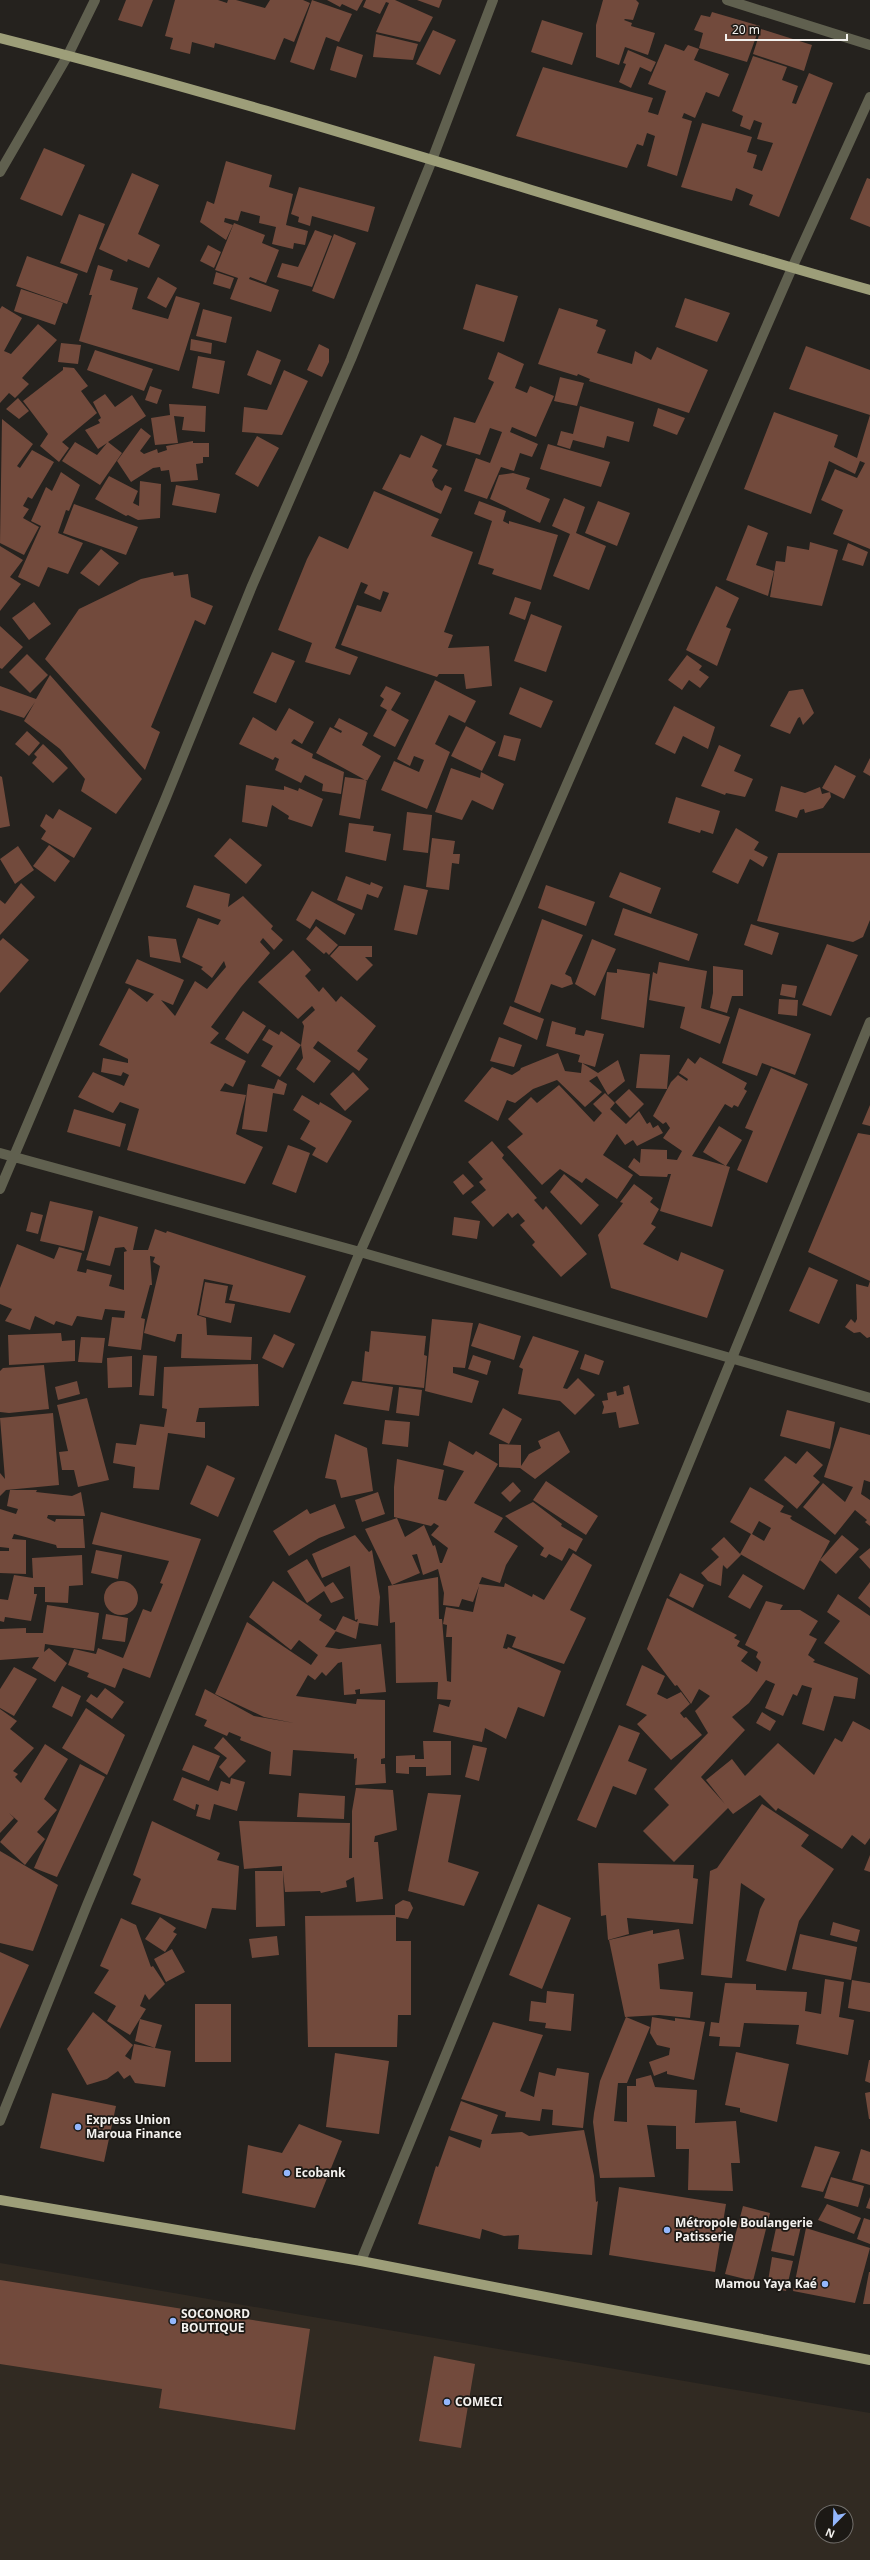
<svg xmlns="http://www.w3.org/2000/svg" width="870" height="2560" font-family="'Noto Sans',sans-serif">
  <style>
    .built { fill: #312a22; fill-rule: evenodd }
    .building { fill: #724a3c; fill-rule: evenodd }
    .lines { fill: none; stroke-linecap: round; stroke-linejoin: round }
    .minor { stroke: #60604f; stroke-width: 10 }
    .major { stroke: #9d9e79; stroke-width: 10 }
    .poi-dot { fill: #93b7fd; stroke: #1c1915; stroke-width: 1.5 }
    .labels { text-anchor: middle; stroke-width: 3.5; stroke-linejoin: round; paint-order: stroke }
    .poi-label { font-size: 12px; font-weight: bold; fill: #f3f1ee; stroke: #1c1915; text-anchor: start }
  </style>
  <rect width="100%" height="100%" fill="#25221e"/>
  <path class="built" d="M0,2263L870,2413V2560H0ZM822,2512H846V2536H822Z"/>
  <path class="building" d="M126,0H153L142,27L118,20Z
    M175,0H218L227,3L228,0H236L265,8L270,0H303L310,3L294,42L284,38L275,60L215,43L214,48L192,42L190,54L170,49L173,38L165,36Z
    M312,0L352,14L339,42L326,37L314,70L290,62Z
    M327,0H363L357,11L342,4L340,7Z
    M366,0H395L433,17L420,42L376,32L389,3L386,2L380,14L363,7Z
    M417,0H442L439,8Z
    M603,0H636L639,3L633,20L625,19L624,20L632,23L631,26L655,33L648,55L625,47L619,65L596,57V25Z
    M712,12L760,26L747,62L699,48L703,33L694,30L701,15L710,17Z
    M542,20L583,33L572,65L531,52Z
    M761,29L812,45L804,71L753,54Z
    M433,30L456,40L440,75L416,64Z
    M376,34L418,44L413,60L373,57Z
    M665,44L684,51L688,45L699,49L694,60L729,74L719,97L706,92L695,118L684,113L682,118L692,121L677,176L647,166L655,136L647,133L643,146L637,144L627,168L516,136L543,67L653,98L648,112L658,115L666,91L648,84Z
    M337,46L363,55L356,78L330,70Z
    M628,50L656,62L651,72L640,67L631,88L619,82L626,64L623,63Z
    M753,56L787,67L782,80L798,86L792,103L796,104L809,73L833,83L779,217L749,205L753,195L736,188L732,201L681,187L702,123L752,137L747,152L757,155L753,168L762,171L773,143L757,139L762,123L754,120L750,130L740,126L743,116L732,111Z
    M44,148L85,165L62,216L20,199Z
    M226,161L272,175L269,187L293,194L286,225L308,231L305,245L294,243L293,249L272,244L276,227L259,223L260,216L241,211L238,221L225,218L224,222L233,225L226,240L200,222L207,201L214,204Z
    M132,173L159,185L138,234L160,245L149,268L128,259L127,262L99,249Z
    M867,178L870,179V227L850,219Z
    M299,187L375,207L368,232L312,216L310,226L298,222L299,217L291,214Z
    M79,214L105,224L87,273L60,263Z
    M234,223L265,235L262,243L279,250L266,283L250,277L249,279L279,290L271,312L230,299L238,278L215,270Z
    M315,230L332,236L312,287L277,277L282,263L298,267Z
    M334,234L356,243L334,299L312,291Z
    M208,245L221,252L214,268L200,261Z
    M27,256L78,274L67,304L16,286Z
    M98,265L113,270L110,280L138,288L132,309L168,319L176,296L200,303L179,371L79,341L92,295H89Z
    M216,272L234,278L230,289L213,284Z
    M158,277L177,288L166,308L147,298Z
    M476,284L518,296L504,342L463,329Z
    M21,289L63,303L55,325L14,311Z
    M685,298L730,313L717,342L675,327Z
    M2,306L22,318L4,351L11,354L38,324L57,340L22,378L29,384L15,398L9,393L0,403V309Z
    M559,308L598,320L596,326L606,330L597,353L632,364L635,351L651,360L657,347L708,370L689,413L589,381L590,379L578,374L577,376L538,364Z
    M203,309L232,317L226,343L196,336Z
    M191,339L212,343L211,354L190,350Z
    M61,343L81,345L78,364L58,362Z
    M319,344L329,349V362L322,377L307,370Z
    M806,346L870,370V549L833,534L843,510L821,500L835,469L857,478L865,463L860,461L855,474L829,461L811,514L744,489L774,412L838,435L834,447L857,458L870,415L789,389Z
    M95,350L153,369L144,391L87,370Z
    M257,350L281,360L271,385L247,375Z
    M498,352L524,364L515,388L527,393L530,386L554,396L536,437L512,427L510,432L538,444L532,457L520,453L514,471L501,467L487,499L464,491L476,458L490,463L502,432L490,428L480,455L446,445L454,417L475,423L494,382L488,379Z
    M198,356L225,361L219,394L192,388Z
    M63,367L74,368L88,386L81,391L97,413L62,442L69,448L59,462L40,446L48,434L23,401L63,370Z
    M284,370L308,381L282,435L242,432L244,407L267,410Z
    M560,377L584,383L577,406L554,401Z
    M150,386L162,390L157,404L145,400Z
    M105,394L115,407L132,395L146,416L108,442L122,453L100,485L62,461L75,442L97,455L107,443L98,449L85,430L100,423L98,420L101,418L93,402Z
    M18,398L29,411L19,419L6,409Z
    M169,404L206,406L205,432L182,430L184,417L174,416L178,443L155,445L151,418L170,415Z
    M580,406L634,422L629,442L607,436L604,448L573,440L570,449L557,445L561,431L573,434Z
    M658,408L685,418L677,435L653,426Z
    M2,419L33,444L17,466L20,468L32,450L54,462L32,499L28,497L23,506L29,509L23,518L39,527L24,555L0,543Z
    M141,428L151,436L140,451L144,454L157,449L158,453L167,450L166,446L193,441V443H209V457H203V463L196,464L198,480L171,482L169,470L161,471L160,467L153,468L131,482L117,461Z
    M421,435L442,445L432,467L438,470L432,480L435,487L442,491L445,485L452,488L441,514L382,489L400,454L410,458Z
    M257,436L279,448L258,487L235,474Z
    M548,444L610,462L601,487L540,469Z
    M61,472L80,485L69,511L66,510L58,533L83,543L68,574L48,567L39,587L18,577L41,526L31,521L46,487L52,491Z
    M513,473L530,478L526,489L550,499L540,523L490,499L499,475Z
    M109,476L138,491L133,503L139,506L140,481L161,484L160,518L138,520L128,515L126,516L95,499Z
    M176,485L220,494L216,513L172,505Z
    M374,491L439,519L431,536L473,552L444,632L453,635L448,648L489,646L492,686L466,689L464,674H439L437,677L341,645L357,605L381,612L389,593L383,591L380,600L364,593L368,585L361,582L335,648L358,657L350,675L305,662L312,643L278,630L307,559L319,536L348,549Z
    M564,498L585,507L576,533L606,546L589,590L553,576L570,534L552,526Z
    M479,501L506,511L503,521L509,524V521L558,535L541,590L492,574L494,569L478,564L492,521L474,514Z
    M598,501L630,513L617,546L585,533Z
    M74,504L138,527L126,555L63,533Z
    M748,525L768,533L756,565L774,571L768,596L726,580Z
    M810,542L838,550L822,606L770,597L776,561L785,562L787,546L809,550Z
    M848,543L868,552L863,566L842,560Z
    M0,546L23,560L10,577L21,584L0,611Z
    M101,549L119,563L99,586L80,573Z
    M173,572L174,576L188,574L191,597L213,606L205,625L195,620L151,727L160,732L145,770L45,659L79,609L141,579Z
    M716,586L739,598L726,627L731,629L717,666L686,650Z
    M515,597L531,602L525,620L509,614Z
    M34,602L51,624L29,640L12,618Z
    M531,614L562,626L546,672L514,661Z
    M0,626L23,647L2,669L0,668Z
    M272,652L295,661L276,703L253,693Z
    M27,654L48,675L30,693L9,672Z
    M687,655L702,666L699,670L709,677L700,688L689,680L682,690L668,680Z
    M50,675L142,779L116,814L81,791L85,779L60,749L24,721L35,702L24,718L0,710V686L36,699Z
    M435,680L476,701L465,723L449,715L435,744L450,752L427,809L381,790L394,761L419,772L424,760L414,756L410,766L397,759Z
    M386,686L401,693L391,710L409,720L395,747L373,736L387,710L380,706L384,699L380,696Z
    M520,687L553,701L541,728L509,714Z
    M803,689L814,713L803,725L800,717L798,718L790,734L770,726L789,691Z
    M674,706L715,727L708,749L683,736L675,754L655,744Z
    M289,708L314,722L302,744L294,739L291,743L313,754L312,758L344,772L341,794L322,791L323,784L305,775L301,783L275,770L279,759L275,757L273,760L239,744L253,717L276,731Z
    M339,718L368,733L362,745L381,756L367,781L316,753L330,727L341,733L342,731L334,727Z
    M466,726L496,742L482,771L451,756Z
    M27,731L40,743L29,756L15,744Z
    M504,735L521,739L515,761L498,756Z
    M43,744L68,768L53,783L32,763L37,757L34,754Z
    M719,745L741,755L734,771L753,779L745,797L726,793L725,795L701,786Z
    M870,758V776L863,772Z
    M835,765L856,776L844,799L822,788Z
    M451,768L480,778L481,772L504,784L493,810L472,800L462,820L435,812Z
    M0,776L2,777L10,826L0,828Z
    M345,777L367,780L360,819L339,815Z
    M246,785L284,790V786L298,791L299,788L323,799L312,827L288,819L289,816L272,805L267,827L242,822Z
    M781,786L805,793L820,787L822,794L830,792L831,797L823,808L805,813L804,809L800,810L797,818L775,811Z
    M676,797L720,811L713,834L701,830L700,833L668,823Z
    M59,809L92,828L74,858L41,839L46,831L40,826L46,814L53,819Z
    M407,812L432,815L428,853L403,850Z
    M349,823L374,826L373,831L391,834L386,861L345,852Z
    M736,828L759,842L754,850L768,857L763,867L750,859L738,884L712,872Z
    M230,838L262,865L246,884L214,856Z
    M432,838L455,841L453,854H460L459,864L452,863L449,890L426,887Z
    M49,845L70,861L55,882L33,866Z
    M18,846L34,870L15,884L0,859Z
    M778,853H870V920L863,937L853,942L757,921Z
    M620,872L661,888L651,914L609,897Z
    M346,876L370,885L371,882L383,887L378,898L367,894L362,910L337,900Z
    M21,883L35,897L0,935V900L5,904Z
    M194,885L230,894L228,907L243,896L273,926L271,929L283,940L274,950L263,938L260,942L270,953L241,987L211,1027L219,1033L210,1043L246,1061L233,1087L225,1083L220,1091L246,1095L236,1134L263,1147L245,1184L127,1150L139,1109L120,1102L113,1113L78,1097L93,1072L124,1086L129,1075L123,1072L121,1076L101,1072L103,1058L128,1063V1059L99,1045L129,988L147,1002L154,994L125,983L137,959L184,980L173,1005L161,1000L175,1016L195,981L207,989L226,967L224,961L212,978L201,969L203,967L182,957L198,918L218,925L221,920L186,907Z
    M404,885L428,890L417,935L394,930Z
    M546,885L595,902L586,926L538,908Z
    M312,891L355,914L345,935L316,919L310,929L296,920Z
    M623,908L698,934L689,961L614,935Z
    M542,919L583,935L565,974L571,977L573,984L562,988L551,984L540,1013L514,1002Z
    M751,924L779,933L772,955L744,945Z
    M316,926L338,945L329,955L326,952L324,954L306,939Z
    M148,936L176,939L181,963L150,957Z
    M3,938L29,960L0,993V941Z
    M592,939L616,949L595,996L575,984Z
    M827,944L858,955L831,1016L802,1005Z
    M339,946H372V957H365L373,965L357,981L330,956Z
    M293,950L311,970L305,976L319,992L323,987L336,1002L341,996L376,1026L357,1051L368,1059L359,1071L318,1041L313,1048L331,1061L314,1083L296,1069L303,1058L301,1045L280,1077L261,1066L273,1046L262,1040L269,1029L279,1035L281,1031L301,1045L304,1026L302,1022L315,1010L312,1006L298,1019L258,982Z
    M659,962L707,971L701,1008L730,1017L720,1044L680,1028L685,1007L649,1000L653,972L657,974Z
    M713,966L743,970V996H732L727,1013L710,1008L713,993Z
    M617,969L650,974L644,1028L601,1019L607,972L617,973Z
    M782,984L797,986L795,998L780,995Z
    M779,999L798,1000L797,1016L778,1014Z
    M510,1006L544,1019L537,1040L503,1024Z
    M739,1008L811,1034L795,1075L762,1063L757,1076L722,1063Z
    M243,1011L266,1026L248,1054L225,1039Z
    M552,1021L576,1028L575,1034L584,1036L586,1030L604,1034L595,1067L582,1063L598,1073L618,1060L625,1081L608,1095L597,1076L589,1081L602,1092L585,1107L557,1080L533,1089L515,1103L507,1100L498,1121L464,1101L492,1067L512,1075L520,1070L521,1068L558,1053L565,1071L581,1073L582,1063L578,1062L580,1055L546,1046Z
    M499,1037L522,1045L514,1067L490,1061Z
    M640,1054L670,1055L667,1089L636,1088Z
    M700,1057L747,1083L744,1089L747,1091L738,1107L734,1105L732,1108L725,1104L692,1156L730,1167L712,1227L660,1211L671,1174H668L667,1177L640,1176L628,1167L634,1158L640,1163L641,1149L667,1150V1159L677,1160L682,1151L663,1138L670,1128L666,1122L663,1124L653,1116L671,1082L678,1075L687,1081L688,1079L679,1073L688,1058L695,1064Z
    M771,1068L808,1084L767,1183L737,1170L753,1131L745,1128Z
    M353,1072L369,1089L345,1111L330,1094Z
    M278,1079L287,1084L284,1095L273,1093L267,1132L242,1129L248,1084L274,1089Z
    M559,1085L594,1122L602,1113L593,1104L605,1093L615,1103L610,1109L626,1124L639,1111L647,1124L650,1122L653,1128L658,1125L663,1133L637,1146L633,1140L625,1145L617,1134L603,1155L633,1175L617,1199L586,1178L582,1183L560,1169L542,1185L507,1147L523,1134L508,1119L531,1097L537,1103Z
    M629,1089L644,1104L630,1118L615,1102Z
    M302,1095L319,1105L320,1102L352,1121L327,1163L312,1155L316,1148L300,1139L310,1121L293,1110Z
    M870,1105V1126L862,1124Z
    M74,1109L126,1124L120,1147L67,1132Z
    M719,1126L742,1140L726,1166L703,1152Z
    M858,1133L870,1135V1281L808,1252Z
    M492,1141L504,1155L502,1158L537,1198L534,1200L543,1210L546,1206L587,1254L561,1277L532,1245L535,1242L520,1225L525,1221L518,1213L512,1218L508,1213L493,1227L471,1202L486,1190L479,1182L483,1179L468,1162Z
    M288,1145L310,1153L296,1193L272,1184Z
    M463,1174L474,1186L463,1195L453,1182Z
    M564,1174L599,1205L581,1225L550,1192Z
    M634,1184L653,1198L650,1202L659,1209L651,1224L656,1227L643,1244L678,1261L681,1252L724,1270L707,1318L611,1288L598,1235L621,1206L623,1203L620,1202Z
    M50,1201L93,1211L84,1251L40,1241Z
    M31,1212L43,1215L38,1234L26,1231Z
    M99,1216L138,1227L133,1250H148L155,1229L166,1233L167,1231L306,1276L290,1313L229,1300L233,1285L204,1279L197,1315L206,1318L207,1335L252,1337L251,1360L181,1358L182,1334H177L175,1342L144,1333L160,1266L153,1262L155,1257L150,1256L152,1285H150L141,1318L145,1319L141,1350L108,1346L112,1317L124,1318L125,1311L105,1309L102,1320L77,1316L72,1326L56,1321L54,1325L35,1316L30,1330L5,1321L12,1309L0,1304V1288L17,1244L54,1259L59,1247L82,1253L77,1271L86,1273L87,1269L112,1275L109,1286L124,1290V1252L127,1251L124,1247L115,1248L110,1266L86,1260Z
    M454,1217L480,1221L477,1239L452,1235Z
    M809,1267L838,1280L819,1324L789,1311Z
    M870,1281V1337L867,1338L860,1332L854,1333L845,1327L851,1319L855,1323L857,1319L856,1284L868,1287Z
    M205,1282L228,1286L225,1303L235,1304L231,1323L199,1315Z
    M432,1319L473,1323L465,1368L453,1367V1373L479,1381L472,1403L425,1391Z
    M479,1323L521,1336L514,1360L471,1346Z
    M371,1331L426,1336L424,1355L427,1356L424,1388L362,1381L365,1351L369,1352Z
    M61,1333L62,1341L75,1340V1361L9,1365L8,1335Z
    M274,1334L295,1344L283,1368L262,1358Z
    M533,1336L579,1351L563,1388L567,1389L578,1378L595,1395L575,1415L560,1401L518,1394L523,1369L519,1367Z
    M81,1337L105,1338L102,1363L78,1362Z
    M585,1354L604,1361L599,1375L580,1369Z
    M143,1355L157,1356L154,1396L139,1395Z
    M473,1355L491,1361L487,1375L468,1369Z
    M132,1356V1387L108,1388L107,1358Z
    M258,1364L259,1406L199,1408L196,1422H205V1438L168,1433L159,1490L133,1488L135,1467L113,1463L116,1443L136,1445L140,1424L164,1427L167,1409L162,1408L164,1367Z
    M44,1365L49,1409L9,1413L0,1412V1371L3,1368Z
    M77,1381L80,1394L58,1400L55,1387Z
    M352,1381L393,1387L389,1411L343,1404Z
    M629,1385L639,1424L619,1428L616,1412L602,1414L604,1407L602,1401L608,1400L607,1393L616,1391L617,1396L624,1394L623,1387Z
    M399,1387L422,1390L419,1416L396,1413Z
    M87,1398L109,1480L78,1487L74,1470H62L59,1452L68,1451L57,1405Z
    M503,1408L522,1419L509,1444L489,1434Z
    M787,1410L835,1422L830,1449L780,1436Z
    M53,1413L59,1485L6,1490L0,1496V1473L5,1479L0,1418Z
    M385,1420L410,1422L408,1447L382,1444Z
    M840,1427L870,1435V1482L864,1480L861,1494L870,1500V1526L865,1522L867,1520L855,1510L835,1535L803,1507L823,1483L845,1502L853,1487L824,1477Z
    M559,1431L570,1452L535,1479L520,1468L499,1467V1444L521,1445V1466L529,1454L541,1448L538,1441Z
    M335,1434L367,1448L373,1491L341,1498L336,1480L325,1478Z
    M449,1441L473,1455L476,1451L498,1464L474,1503L503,1518L494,1532L518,1546L506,1565L500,1583L482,1577L479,1584L504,1587L505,1583L532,1597L533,1594L544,1600L573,1553L592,1565L570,1610L586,1618L564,1664L512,1647L516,1637L507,1634L503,1648L507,1649L508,1647L561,1671L544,1717L518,1707L506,1739L485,1728L482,1742L433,1732L439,1704L449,1707L451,1700L437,1699L438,1682L396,1683L395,1622L390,1623L388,1586L438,1577L439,1619H442L447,1681L451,1682L452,1637H446L447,1625L443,1624L446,1607L473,1612L479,1586L473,1602L462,1599L459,1607L443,1605L444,1593L438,1569L423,1575L417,1554L412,1555L420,1573L392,1585L365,1529L397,1518L405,1537L424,1525L433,1546L435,1545L440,1563H442L448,1548L431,1535L439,1526L434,1523L431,1526L394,1517V1487L397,1459L444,1470L438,1499L446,1501L464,1471L443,1465Z
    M807,1451L823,1465L813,1476L820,1482L797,1509L764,1480L785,1456L796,1464Z
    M207,1465L235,1478L218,1517L190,1504Z
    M546,1481L598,1516L586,1535L533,1500Z
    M513,1482L521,1491L510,1502L501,1493Z
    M750,1487L784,1506L780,1512L792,1516L790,1518L792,1520L830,1541L804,1590L740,1554L751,1534L730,1522ZM759,1521L771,1528L764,1541L752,1534Z
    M10,1490H37L36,1492L72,1496L81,1492L85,1516L48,1515L47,1518L55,1522L56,1519H83L85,1548H57L56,1545L14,1534L12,1539L26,1540V1574L0,1573V1551H9V1548L0,1547V1509L16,1514L18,1509L7,1506Z
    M378,1492L385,1514L362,1522L355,1500Z
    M533,1502L562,1524L561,1526L583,1539L576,1552L569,1548L562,1561L549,1554L546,1558L540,1555L544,1548L505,1516Z
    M335,1504L345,1528L319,1538L289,1556L273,1531L307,1509L310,1514Z
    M101,1512L201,1539L150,1678L123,1668L115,1688L87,1677L89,1673L68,1665L74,1649L96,1654L98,1648L123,1658L143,1609L151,1612L163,1584L160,1583L169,1561L92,1544Z
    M355,1535L369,1552L372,1550L380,1597L378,1626L359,1623L356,1639L335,1631L343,1616L357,1622L358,1619L355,1620L350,1566L322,1578L312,1554Z
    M842,1535L859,1549L836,1574L820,1560Z
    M724,1537L741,1555L727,1569L723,1565L721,1586L708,1581L701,1573L719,1557L711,1549Z
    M870,1548V1569L859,1557Z
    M96,1550L122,1555L118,1579L91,1573Z
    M82,1555L83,1585L69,1586L68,1603L45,1602V1587H34V1581V1594H37L31,1621L5,1617L4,1622L0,1621V1599L8,1600L14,1575L33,1578L32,1558Z
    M307,1559L325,1587L333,1582L344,1598L331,1603L324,1591L307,1603L287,1571Z
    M680,1573L704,1585L693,1608L669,1596Z
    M743,1574L763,1586L750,1609L728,1597Z
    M273,1581L322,1615L319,1620L336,1631L325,1647L339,1649L381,1644L386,1692L360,1694V1689L355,1690L356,1694L344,1695L342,1662L338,1663L326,1676L322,1672L315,1680L308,1675L296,1696L356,1704L357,1699L385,1700V1758L381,1759V1764H385L386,1783L355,1785L357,1758L354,1759V1754L293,1750L291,1776L269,1774L271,1752L240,1740L241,1737L229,1732L227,1736L204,1726L207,1720L195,1715L205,1689L254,1716L294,1723L264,1717L215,1694L247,1622L311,1665L318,1655L299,1640L291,1650L249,1617Z
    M104 1598a17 17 0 1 1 34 0a17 17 0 1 1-34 0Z
    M870,1582V1608L858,1598Z
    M838,1594L870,1616V1675L824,1643L840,1621L827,1612Z
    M667,1598L737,1635L734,1638L740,1641L737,1646L748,1652L741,1661L757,1672L761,1662L756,1657L758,1652L745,1645L766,1601L783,1605L780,1610H800L818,1621L809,1635L817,1639L808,1655L815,1660L813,1662L858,1678L855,1699L834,1696L824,1731L802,1724L812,1688L802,1685L797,1696L793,1694L783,1716L765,1708L775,1684L766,1680L749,1703L732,1717L745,1730L701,1777L725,1804L706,1780L732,1759L745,1776L778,1743L814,1775L835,1738L842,1742L853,1721L870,1730V1838L865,1845L852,1835L842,1849L778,1808L776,1811L760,1795L733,1814L728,1808L674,1862L643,1831L669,1805L654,1789L708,1733L695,1711L710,1696L699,1689L691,1704L677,1685L675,1686L647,1649Z
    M47,1605L99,1613L94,1651L45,1644L44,1652L49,1648L67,1663L55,1682L32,1668L39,1657L0,1660V1629L26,1628V1633H43Z
    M106,1614L128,1618L125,1642L102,1639Z
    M642,1665L665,1676L657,1694L667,1699L681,1692L690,1704L680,1713L684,1718L686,1717L702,1735L671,1760L637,1724L647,1715L626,1705Z
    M14,1667L37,1679L14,1716L0,1708V1689Z
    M62,1686L81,1696L72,1717L52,1707Z
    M105,1688L124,1702L112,1719L86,1701L91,1694L97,1698Z
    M86,1708L125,1735L107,1775L62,1748Z
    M0,1709L17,1721L10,1729L34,1748L13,1771L18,1774L15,1777L21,1783L45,1744L68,1759L44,1799L57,1810L37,1832L45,1839L25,1865L0,1842L18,1821L9,1813L14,1818L0,1833Z
    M762,1712L776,1721L770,1731L756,1723Z
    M619,1725L640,1733L628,1761L647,1769L636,1795L613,1786L596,1828L577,1820Z
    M223,1737L246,1761L229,1778L219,1767L227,1758L214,1748Z
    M423,1741H451V1775L426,1776V1767H409V1774L396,1773V1756L415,1755V1759H424Z
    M193,1745L220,1756L209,1781L182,1770Z
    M473,1745L487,1748L479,1781L465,1777Z
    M80,1764L105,1777L57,1877L34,1868Z
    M182,1777L218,1791L221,1781L230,1784L231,1778L245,1782L237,1811L214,1804L210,1820L196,1816L199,1805L196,1804L195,1810L173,1800Z
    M356,1788L393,1790L397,1830L375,1836L374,1842H378L383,1899L356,1902L354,1877L346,1881L347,1887L321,1893L320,1891L285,1892L283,1871L285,1926L256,1927L255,1871H282V1866L244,1869L239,1821L350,1823L349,1858H352V1811Z
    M299,1793L345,1796L344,1819L297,1817Z
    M428,1793L461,1795L448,1862L479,1872L464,1906L408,1891Z
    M762,1804L809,1835L801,1846L834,1869L799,1921L786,1971L746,1961L760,1909L765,1899L741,1883L732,1978L701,1975L710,1871L717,1868Z
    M152,1821L220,1853L217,1860L239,1866L236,1910L212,1908L206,1929L131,1904L141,1879L133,1875Z
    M0,1851L58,1885L33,1951L0,1943Z
    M870,1855V1872L864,1870Z
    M598,1863L694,1865L693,1878L698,1879L693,1924L627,1918L629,1934L608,1940L606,1915L601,1916Z
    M403,1900L410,1902L413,1908L408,1919L396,1917V1941H411V2015H398L397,2047H308L305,1916L395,1915V1905Z
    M538,1904L571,1918L542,1989L509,1975Z
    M160,1917L176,1928L173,1932L177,1934L165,1952L145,1939Z
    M121,1918L136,1925L151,1967L153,1966L165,1984L149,2000L145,1994L140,2006L146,2009L130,2035L107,2021L116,2006L94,1993L109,1970L100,1966Z
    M833,1922L860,1930L857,1942L830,1935Z
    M679,1929L684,1959L658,1964L660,1989L693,1992L690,2018L659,2015L625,2017L609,1940L653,1930V1934Z
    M800,1934L857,1947L851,1980L792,1969Z
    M277,1936L279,1955L252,1958L249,1939Z
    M172,1949L185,1972L166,1982L154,1959Z
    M0,1952L29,1965L0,2029Z
    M825,1979L844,1982L839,2017L854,2020L848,2055L796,2044L799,2025L744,2023L740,2047L719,2046L720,2037L709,2036L711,2022L719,2023L725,1983L756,1984V1990L807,1992L805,2011L821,2014Z
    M852,1980L870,1983V2012L848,2008Z
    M547,1991L574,1994L571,2031L545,2028L546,2023L529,2021L531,2001L546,2003Z
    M195,2004H231V2062H195Z
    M93,2012L133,2045L125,2056L131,2060L134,2044L171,2051L165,2087L135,2083L130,2075L124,2079L118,2071L107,2079L87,2085L67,2049Z
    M626,2017L650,2027L627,2083H618L614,2121L627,2122V2086H636V2079L651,2075L655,2087L697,2090L695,2123L736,2121L740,2163H731L733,2191L688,2190L689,2149H676V2126L647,2125L655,2177L600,2178L593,2122L594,2113L600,2081Z
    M652,2017L675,2021V2018L705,2022L694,2080L667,2074V2071L654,2076L649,2062L669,2055L670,2048L657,2045L650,2033Z
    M140,2019L162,2025L155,2048L135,2041Z
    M493,2022L543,2035L520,2091L534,2097L539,2072L555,2076L557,2068L589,2073L583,2128L552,2125L553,2110L542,2109L540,2121L505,2117L506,2112L461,2099Z
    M736,2052L789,2064L777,2122L740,2112V2108L725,2105Z
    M335,2053L389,2061L379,2134L326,2127Z
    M869,2060H870V2083L865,2081Z
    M870,2092V2119H869L865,2093Z
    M52,2093L116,2106L104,2162L40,2148Z
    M461,2101L498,2115L491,2134L522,2132L529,2136L584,2130L594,2176L596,2202L598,2201L592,2255L518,2249L519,2235L504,2236L482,2229L480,2239L418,2224L436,2166L438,2167L449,2136L480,2148L482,2140L450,2130Z
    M299,2124L342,2141L315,2208L242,2193L248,2145L282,2153Z
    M815,2146L840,2152L823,2192L801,2187Z
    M861,2149L870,2152V2185L852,2180Z
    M831,2177L864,2186L858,2207L824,2198Z
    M619,2187L726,2204L715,2272L609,2255Z
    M870,2197V2209L866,2208Z
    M827,2204L861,2218L854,2234L818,2220Z
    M743,2206L770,2213L753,2281L725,2274Z
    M864,2218L870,2220V2244L857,2239Z
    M778,2219L802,2222L794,2256L771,2251Z
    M806,2228L870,2248L855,2303L793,2291Z
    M772,2257L793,2261L786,2291L767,2287Z
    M869,2272H870V2304H863Z
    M0,2280L310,2329L295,2430L159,2408L162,2389L0,2364Z
    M434,2356L475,2364L461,2448L419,2441Z"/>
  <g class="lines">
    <path class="minor" d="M727,0L870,45
      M0,172L68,55L95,0
      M0,1153L360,1252L870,1398
      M0,1189L165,800L252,586L351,359L432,160L493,0
      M0,2121L87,1905L360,1252L516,901L792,268L870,97
      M361,2261L870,1022"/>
    <path class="major" d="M0,38C293,112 579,208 870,290
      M0,2200L361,2261L870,2360"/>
  </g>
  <g class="poi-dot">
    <circle cx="78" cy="2127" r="4"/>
    <circle cx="287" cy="2173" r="4"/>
    <circle cx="667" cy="2230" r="4"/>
    <circle cx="825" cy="2284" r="4"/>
    <circle cx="173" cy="2321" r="4"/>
    <circle cx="447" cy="2402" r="4"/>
  </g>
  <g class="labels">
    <g class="poi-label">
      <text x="86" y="2124">Express Union<tspan x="86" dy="14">Maroua Finance</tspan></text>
      <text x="295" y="2177">Ecobank</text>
      <text x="675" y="2227">Métropole Boulangerie<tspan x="675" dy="14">Patisserie</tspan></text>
      <text x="817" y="2288" text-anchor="end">Mamou Yaya Kaé</text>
      <text x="181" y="2318">SOCONORD<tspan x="181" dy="14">BOUTIQUE</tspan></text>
      <text x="455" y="2406">COMECI</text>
    </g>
  </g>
  <g transform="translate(834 2524) rotate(203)"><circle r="19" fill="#1c1915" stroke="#726f6c"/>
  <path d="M0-3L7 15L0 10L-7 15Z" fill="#93b7fd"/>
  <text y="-6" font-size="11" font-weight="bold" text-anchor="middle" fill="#f3f1ee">N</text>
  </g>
  <path d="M726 34v6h121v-6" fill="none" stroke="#f3f1ee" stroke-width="2"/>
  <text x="732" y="34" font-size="12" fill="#f3f1ee" stroke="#1c1915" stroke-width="3" paint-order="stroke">20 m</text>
</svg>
